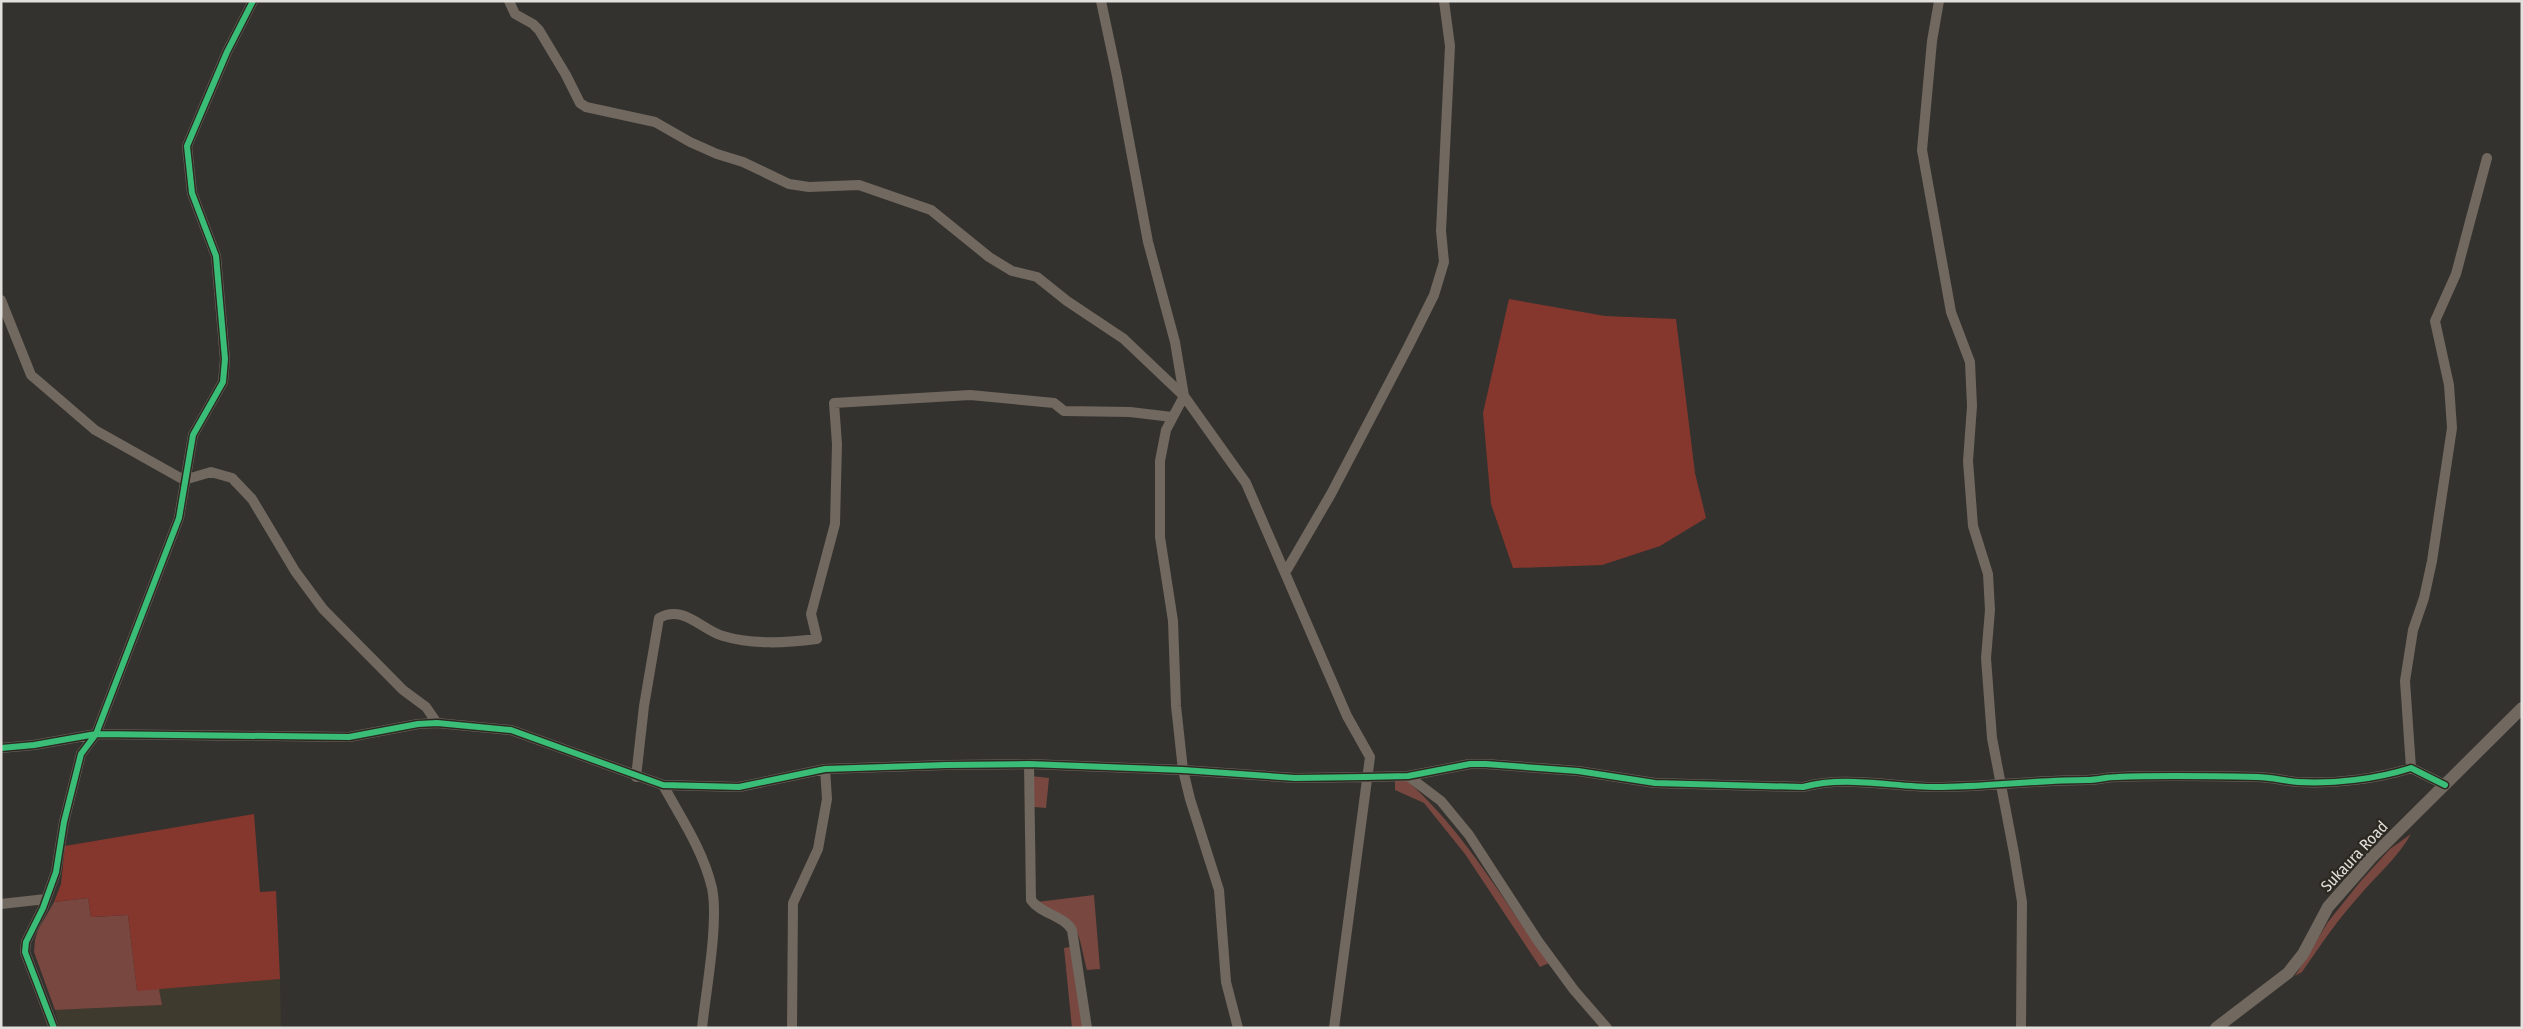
<svg xmlns="http://www.w3.org/2000/svg" width="2523" height="1029" font-family="'Fira Sans Condensed',sans-serif">
  <style>
    .built { fill: #3f3a2e }
    .green { fill: #78473f }
    .forest { fill: #85372e }
    .lines { fill: none; stroke-linecap: round; stroke-linejoin: round }
    .minor { stroke: #71685f; stroke-width: 10 }
    .tertiary { stroke: #71685f; stroke-width: 12 }
    .cycleway-casing { stroke: #2c2922; stroke-width: 9 }
    .cycleway { stroke: #3abd76; stroke-width: 6 }
    .labels { text-anchor: middle; stroke-width: 5; stroke-linejoin: round; paint-order: stroke }
    .street-label { font-size: 16px; fill: #e2e0dc; stroke: #2c2922 }
  </style>
  <rect width="100%" height="100%" fill="#34322e"/>
  <path class="built" d="M280,979L281,1028H60L55,1010L162,1005L159,989Z"/>
  <path class="green" d="M1031,776L1049,778L1046,808L1034,807Z
    M1405,779C1464,830 1503,901 1549,963L1540,967L1465,854L1424,803L1395,790V780Z
    M2411,834C2398,857 2377,875 2360,895C2338,919 2320,946 2302,972L2295,976L2328,922L2360,882L2390,849Z
    M1094,895L1100,969L1087,970C1076,924 1081,924 1037,902Z
    M88,898L91,917L128,915L137,990L159,989L162,1005L55,1010L34,952L35,940L38,930L54,902Z
    M1070,947L1084,1028H1072L1064,948Z"/>
  <path class="forest" d="M1509,299L1605,316L1676,319L1695,473L1706,518L1660,546L1602,565L1513,568L1491,504L1483,413Z
    M254,814L260,892L276,891L280,979L137,991L128,915L91,917L88,898L54,902L61,884L65,846Z"/>
  <g class="lines">
    <path class="minor" d="M509,1L515,14L533,24L539,30L566,75L580,103L586,107L655,122L690,142L717,154L743,162L789,184L809,187L859,185L931,210L989,257L1012,271L1037,277L1067,301L1124,339L1184,396L1246,483L1285,573
      M1101,1L1117,76L1148,242L1175,342L1184,396L1166,430L1160,461V537L1173,621L1176,706L1183,770L1190,799L1219,890L1226,982L1238,1028
      M1939,1L1932,41L1922,150L1951,312L1970,362L1972,406L1968,461L1973,526L1988,574L1990,610L1986,658L1992,738L2014,853L2022,902L2021,1028
      M1,300L31,375L95,430L184,480L211,472L232,478L252,499L295,571L323,609L403,690L426,707L437,723
      M1,748L34,745L96,734L349,737L418,724L437,723L511,730L663,785L739,787L825,769L946,765L1029,764L1183,770L1295,778L1365,777L1408,776L1470,764H1486L1578,771L1655,783L1803,787C1845,775 1892,787 1935,787C1986,787 2036,780 2087,780C2097,780 2107,777 2117,777C2163,775 2211,776 2257,777C2271,777 2285,781 2298,782C2334,784 2377,779 2411,768L2445,785
      M1029,764L1031,900C1041,914 1063,915 1072,930L1087,1028
      M2411,768L2405,681L2413,630L2424,598L2432,561L2452,428L2449,385L2435,321L2456,274L2487,158
      M1408,776L1441,801L1469,835L1538,941L1574,990L1607,1028
      M636,777L644,706L659,618C683,604 702,630 723,636C753,645 786,643 817,639L811,614L835,524L837,444L834,403L970,395L1054,403L1064,411L1130,412L1172,417
      M663,785C681,818 703,850 712,888C719,922 706,990 702,1028
      M1,904L46,899
      M54,1028L25,952L26,942L43,908L56,872L64,822L81,754L96,734L179,518L193,435L223,382L225,359L216,256L192,193L187,146L227,52L253,1
      M792,1028L793,903L818,849L827,799L825,769
      M1334,1028L1370,757L1347,716L1285,573L1331,494L1408,347L1434,295L1444,262L1441,231L1450,46L1444,1"/>
    <path class="tertiary" d="M2216,1028L2288,973L2303,954L2328,907L2371,858L2522,708"/>
    <defs>
      <path id="cycleway" d="M1,748L34,745L96,734L349,737L418,724L437,723L511,730L663,785L739,787L825,769L946,765L1029,764L1183,770L1295,778L1365,777L1408,776L1470,764H1486L1578,771L1655,783L1803,787C1845,775 1892,787 1935,787C1986,787 2036,780 2087,780C2097,780 2107,777 2117,777C2163,775 2211,776 2257,777C2271,777 2285,781 2298,782C2334,784 2377,779 2411,768L2445,785
        M54,1028L25,952L26,942L43,908L56,872L64,822L81,754L96,734L179,518L193,435L223,382L225,359L216,256L192,193L187,146L227,52L253,1"/>
    </defs>
    <use href="#cycleway" class="cycleway-casing"/>
    <use href="#cycleway" class="cycleway"/>
  </g>
  <g class="labels">
    <g class="street-label">
      <text transform="translate(2354 856) rotate(-47)" y="6">Sukaura Road</text>
    </g>
  </g>
  <rect width="2523" height="1029" fill="none" stroke="#e2e0dc" stroke-width="5"/>
</svg>
